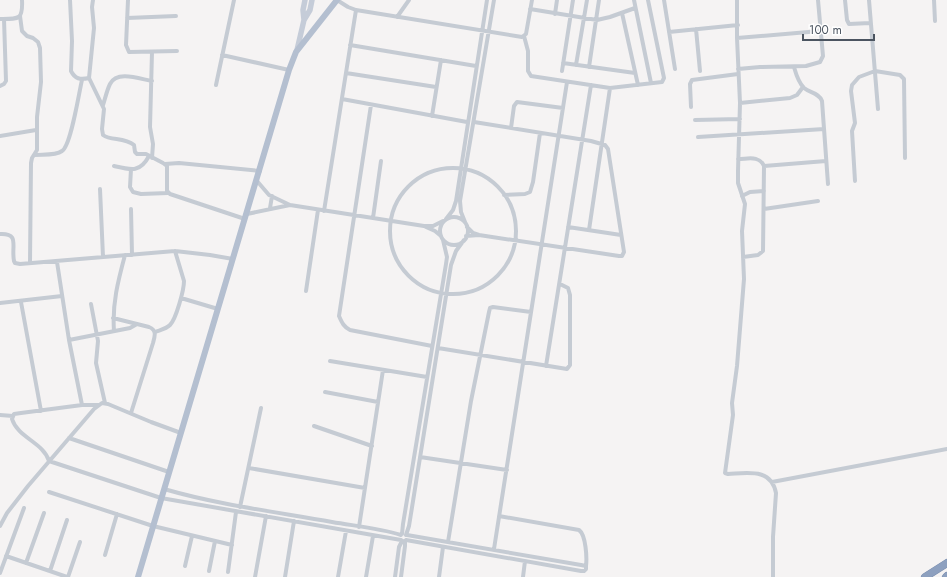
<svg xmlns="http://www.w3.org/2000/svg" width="947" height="577" font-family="Jost,sans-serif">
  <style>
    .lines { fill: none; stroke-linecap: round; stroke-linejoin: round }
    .highway-casing { stroke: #788bab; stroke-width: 8 }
    .street { stroke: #c5cbd3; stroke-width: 4 }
    .secondary { stroke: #c5ccd8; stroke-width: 5.5 }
    .primary { stroke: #b4bfd0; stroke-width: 6 }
    .highway { stroke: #8da0bf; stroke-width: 7 }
  </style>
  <rect width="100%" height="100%" fill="#f5f3f3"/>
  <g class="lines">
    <defs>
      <path id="highway" d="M925,577L947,563
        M946,577L947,576"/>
    </defs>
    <use href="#highway" class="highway-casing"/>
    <path class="street" d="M70,0L72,41L71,71C75,79 80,80 89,78
      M93,0L92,7L94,28L89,78L104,109L102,129L103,135C111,141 124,137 134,145L135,152L137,154H146L163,163L167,166V191L170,194L245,219
      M128,0L126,45L129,52L177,51
      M337,0L348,7L356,10L522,37L526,34L532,0
      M634,0L651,83
      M664,0L675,69
      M737,0V38L740,103L738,171V183L745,204L742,231L744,279L737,366L732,403L733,415L725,473L728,474C748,473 771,468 776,493L773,537V577
      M845,0L847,20L849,24L870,23
      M869,0L878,109
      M934,0L935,21
      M530,9L597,20L610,17L635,8
      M622,13L638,85
      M555,14L557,0
      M20,16L22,31L27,36L33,38L38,42L40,48L41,82L37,117V150L32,158L31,163L30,263
      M397,17L409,0
      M127,18L176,16
      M0,19C19,19 23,20 22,0
      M696,29L700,71
      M669,32L738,25
      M524,36L528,51V71L531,76L610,88L662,82L664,78L648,0
      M737,38L820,31
      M350,45L476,66
      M152,52L150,127L153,144L152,158
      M222,55L289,70
      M563,63L635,73
      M576,65L587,0
      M589,67L599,0
      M794,67C796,74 798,82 804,88C810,93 819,93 822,101L828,184
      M738,69L760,67L806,66L820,62L823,56L818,0
      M562,71L573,0
      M346,73L436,87
      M216,85L234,0
      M0,86L4,84L6,81L4,19
      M342,99L467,122
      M740,103L790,98L797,95L803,87
      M103,105C105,99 107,90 110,84C117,70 140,79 152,81
      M371,105L339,316C342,323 344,327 350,330L432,346
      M691,107L690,84L692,80L738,74
      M432,116L441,60
      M695,120L740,119
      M511,128L514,106L517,102L563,108
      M0,136L36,130
      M698,137L824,129
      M34,155C42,154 55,156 62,151C71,146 79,92 82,80
      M738,159C748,159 759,155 764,166L763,251L758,255L743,257
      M165,164L179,163L260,171
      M114,166C131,170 140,173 149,156
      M764,166L826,161
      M390 231a63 63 0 1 1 126 0a63 63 0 1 1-126 0Z
      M131,169L130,187L133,192L141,194L168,193
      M257,181L269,195L290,205L424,226H433L443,221
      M855,181L852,131L855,123L851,91L852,85L859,77L875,71L900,75L904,79L905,158
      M100,189L103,257
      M504,195L525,194L530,192L533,182L540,133
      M742,196L750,192L764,191
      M270,208L272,196
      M131,209L132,255
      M764,209L818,201
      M324,211L356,10
      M247,214L290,205
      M440 231a14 14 0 1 1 28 0a14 14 0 1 1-28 0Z
      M373,218L381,161
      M446,219L453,210L456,201L487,0
      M465,222L461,212L460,201L494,0
      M426,227L435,231L441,236
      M467,227L473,233L479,235L619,256H622L624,252L608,149L605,145L591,141L474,122
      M568,227L621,235
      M589,230L610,88
      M0,234C20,233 11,246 14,261L15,263L20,264L175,251L210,255L233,259
      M466,236L479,235
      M57,262L69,340L82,405
      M306,291L318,210
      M181,298L218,309
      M21,302L41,411
      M0,303L62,296
      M91,304L98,341L96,363L105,403
      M113,318L149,327C157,330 155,336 153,343L131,413
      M114,331C112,304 118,281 125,255
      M155,332C160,330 166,329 170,325C176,319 184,290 184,281L175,251
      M69,340L130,328L137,324
      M438,348L567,369L570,365V295L568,288L560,284
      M330,361L427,377
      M546,366L591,85
      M325,392L378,402
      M99,405H82L21,413L14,414L12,419C18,438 43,442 49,461L161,498L401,540
      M0,415L13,416
      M314,426L372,446
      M69,438L169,472
      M420,457L507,470
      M249,468L365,488
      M772,482L947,449
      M164,489C219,505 276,512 332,522C355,526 379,528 401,535
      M49,492L153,526L232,545
      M240,507L261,408
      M499,516L579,530C586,535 587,558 586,566
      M0,526L7,513L28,486L94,409L102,403L108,404L151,422L181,433
      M359,527L383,370
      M402,534L403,524L446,264L447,257L443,240
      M406,535L409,526L451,265L456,251L464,240
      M406,540L581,571H584L586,569V566L581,565L407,535
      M448,542L471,401L489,312L490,308L493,307L531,312
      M494,549L567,82
      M105,555L117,514
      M6,556L67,577
      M26,563L44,513
      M185,566L192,536
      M50,571L67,520
      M209,571L215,541
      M228,572L236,512
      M0,573L24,508
      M68,577L80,542
      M255,577L266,516
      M285,577L294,521
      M338,577L346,531
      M366,577L373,536
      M395,577L399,547L401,543L404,541
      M401,577L405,546V541
      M439,577L443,547
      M523,577L525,561"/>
    <path class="secondary" d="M304,20L303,10L305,0
      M297,50L304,20L310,10L312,0"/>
    <path class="primary" d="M138,577L289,70L296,52L337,0"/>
    <use href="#highway" class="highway"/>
  </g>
  <path d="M803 34v6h71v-6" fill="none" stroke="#4b5460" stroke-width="2"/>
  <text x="809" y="34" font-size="12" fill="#4b5460" stroke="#ffffff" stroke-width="3" paint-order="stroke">100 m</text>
</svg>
